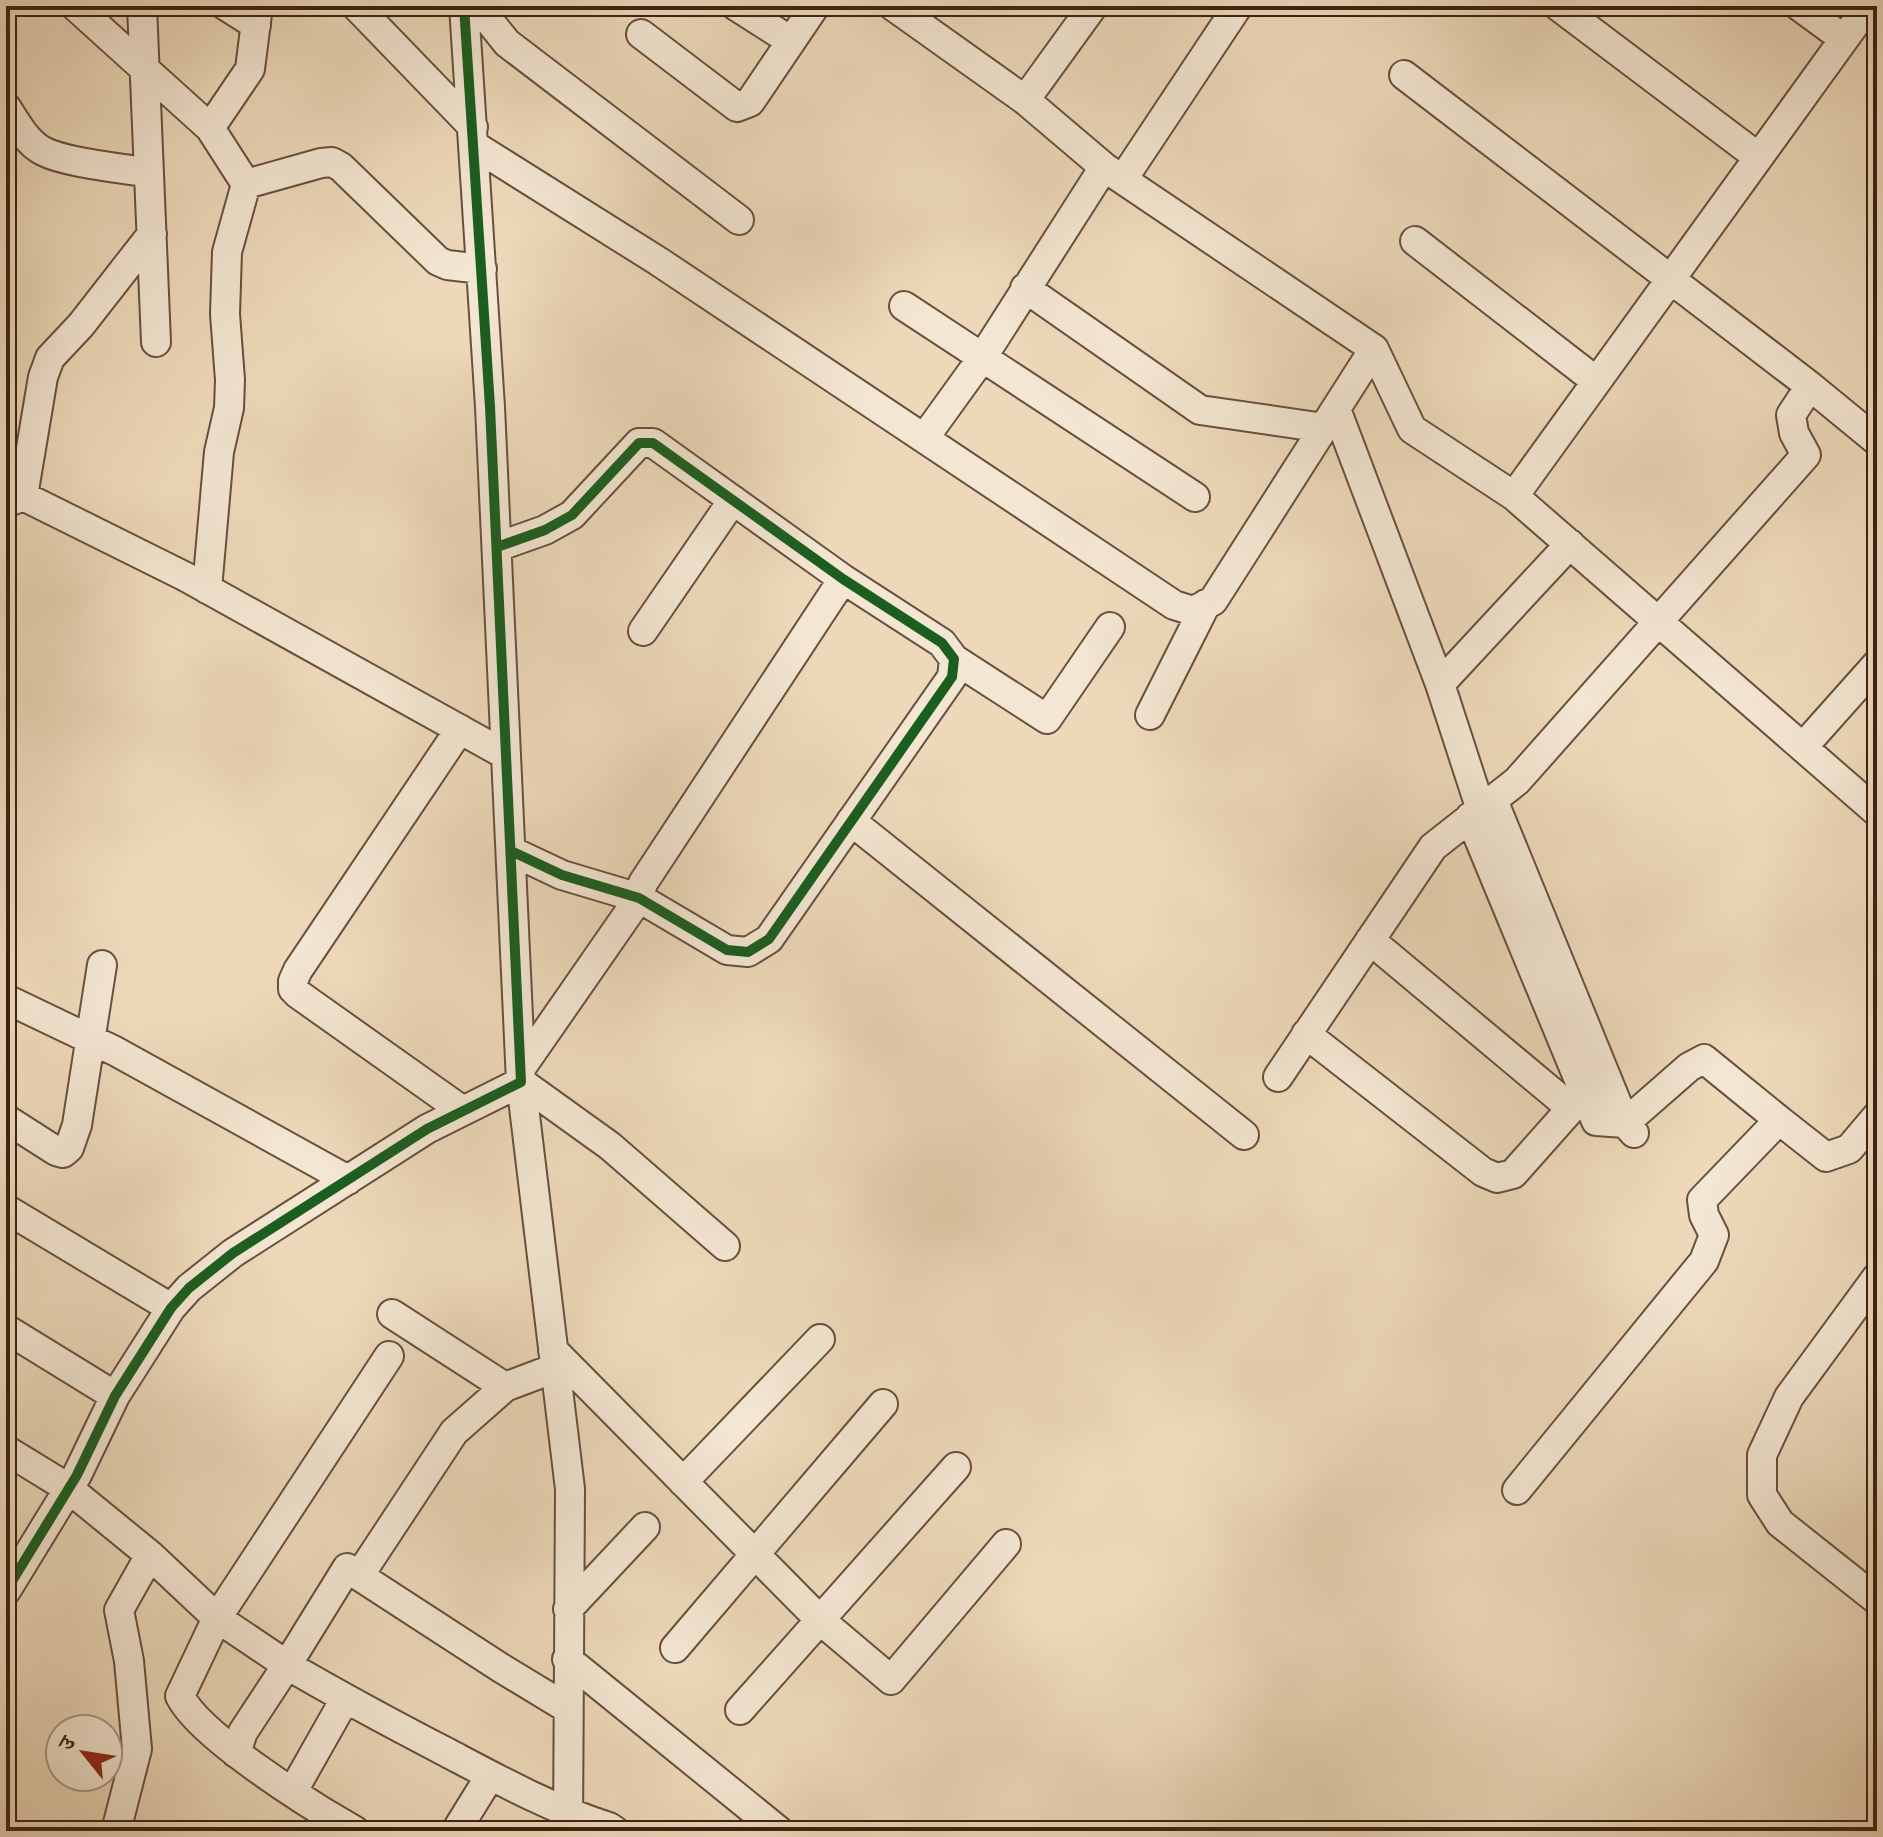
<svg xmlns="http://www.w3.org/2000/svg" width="1883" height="1837" font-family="'EB Garamond','Noto Serif Devanagari',serif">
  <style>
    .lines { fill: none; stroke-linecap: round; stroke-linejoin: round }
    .minor-casing { stroke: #68503e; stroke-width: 32 }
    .minor { stroke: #f3e6d2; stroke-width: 28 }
    .cycleway-casing { stroke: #f3e6d2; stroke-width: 15 }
    .cycleway { stroke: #1b5e20; stroke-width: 10 }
  </style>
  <rect width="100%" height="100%" fill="#edd9ba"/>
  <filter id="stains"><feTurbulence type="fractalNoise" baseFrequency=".0025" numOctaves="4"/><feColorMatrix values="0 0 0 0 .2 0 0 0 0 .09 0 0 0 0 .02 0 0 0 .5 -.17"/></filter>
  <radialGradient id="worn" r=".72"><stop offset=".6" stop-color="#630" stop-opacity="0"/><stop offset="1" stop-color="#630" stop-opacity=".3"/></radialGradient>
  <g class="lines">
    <defs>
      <path id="minor" d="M75,6L210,128L250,69L258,6
        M142,6L156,342
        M226,6L256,25
        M356,6L473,127
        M736,6L791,41
        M893,6L1025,100L1104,167L1374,349L1412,429L1514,496
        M1558,6L1758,157
        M1799,6L1844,39
        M1868,6L1514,496L1877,812
        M487,18L507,43L739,220
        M641,34L737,107L750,102L815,6
        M1404,75L1810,386L1877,441
        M1025,100L1093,6
        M6,107C16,122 26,142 43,151C66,163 122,168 149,173
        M475,146L658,261L1174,605L1193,611L1213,601L1374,349
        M1123,179L1238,6
        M246,184L321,163L332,162L341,167L438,261L447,265L482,269
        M1415,241L1596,381
        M1025,288L1200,410L1324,428
        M904,306L1195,497
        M1336,409L1440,684
        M925,437L982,358L1104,167
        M23,496L43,377L50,358L81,325L152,234
        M6,503L23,496L186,577L506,755
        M497,547L545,530L572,515L639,443H653L843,579L942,643L954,659L952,677L769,939L748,952L727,950L639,898L562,875L511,851
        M207,589L219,452L229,408L230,380L225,314L227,252L246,184L210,128
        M643,631L733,500
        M954,659L1047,719L1110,627
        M1150,715L1206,604
        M460,729L298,970L293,981V989L298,994L463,1111
        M1803,747L1877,664
        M1493,800L1625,1123L1689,1067L1704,1059L1779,1120
        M1481,810L1440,684L1570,544
        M1470,817L1596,1121L1625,1123L1634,1133
        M851,821L1244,1135
        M1370,940L1571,1108
        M6,999L115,1051L348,1180
        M1306,1034L1483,1172L1497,1178L1513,1174L1585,1093
        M521,1068L639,898L643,883L843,579
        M1278,1077L1433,847L1517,781L1806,455L1794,433L1791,415L1810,386
        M6,1119L56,1151L63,1153L69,1148L77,1125L102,965
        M6,1209L171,1308
        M1877,1277L1789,1397L1762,1455V1495L1780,1523L1877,1600
        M392,1314L505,1387
        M6,1329L115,1396
        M553,1350L820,1620L891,1680L1006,1544
        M6,1450L68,1488L150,1555L217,1618L287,1665L347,1568L501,1668L567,1708
        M683,1482L820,1339
        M1517,1490L1704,1261L1714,1235L1704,1215L1702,1200L1779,1120L1826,1157L1849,1149L1877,1116
        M359,1576L454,1432L505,1387L555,1368
        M6,1591L77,1475L115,1396L171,1308L189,1288L233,1253L427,1129L521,1082L490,407L464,6
        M568,1609L645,1527
        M675,1648L883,1404
        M567,1659L779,1831
        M740,1710L956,1467
        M236,1753L243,1732L287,1665C340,1696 394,1725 448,1753C501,1781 552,1809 609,1827L615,1831
        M293,1791L345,1699
        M116,1831L137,1749L129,1661L119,1610L150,1555
        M355,1831C313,1807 199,1736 180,1696L217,1618L389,1356
        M456,1831L490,1776
        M568,1831L570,1489L521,1082L610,1146L725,1246"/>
    </defs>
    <use href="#minor" class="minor-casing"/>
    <use href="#minor" class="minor"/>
    <defs>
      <path id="cycleway" d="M497,547L545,530L572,515L639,443H653L843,579L942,643L954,659L952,677L769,939L748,952L727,950L639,898L562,875L511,851
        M6,1591L77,1475L115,1396L171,1308L189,1288L233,1253L427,1129L521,1082L490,407L464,6"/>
    </defs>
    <use href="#cycleway" class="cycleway-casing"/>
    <use href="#cycleway" class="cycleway"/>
  </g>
  <rect width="1883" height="1837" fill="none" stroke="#edd9ba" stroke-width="32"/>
  <rect x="8" y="8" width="1867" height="1821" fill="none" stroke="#3b2314" stroke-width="4"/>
  <rect x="16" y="16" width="1851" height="1805" fill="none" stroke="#3b2314" stroke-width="2"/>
  <g transform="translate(84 1753) rotate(300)"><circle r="38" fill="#f3e6d2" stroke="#a99886" stroke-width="2"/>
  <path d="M0-6L14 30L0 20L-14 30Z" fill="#8f2418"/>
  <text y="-12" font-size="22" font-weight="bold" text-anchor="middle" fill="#3b2314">उ</text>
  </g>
  <rect width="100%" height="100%" filter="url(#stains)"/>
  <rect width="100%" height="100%" fill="url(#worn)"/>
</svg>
